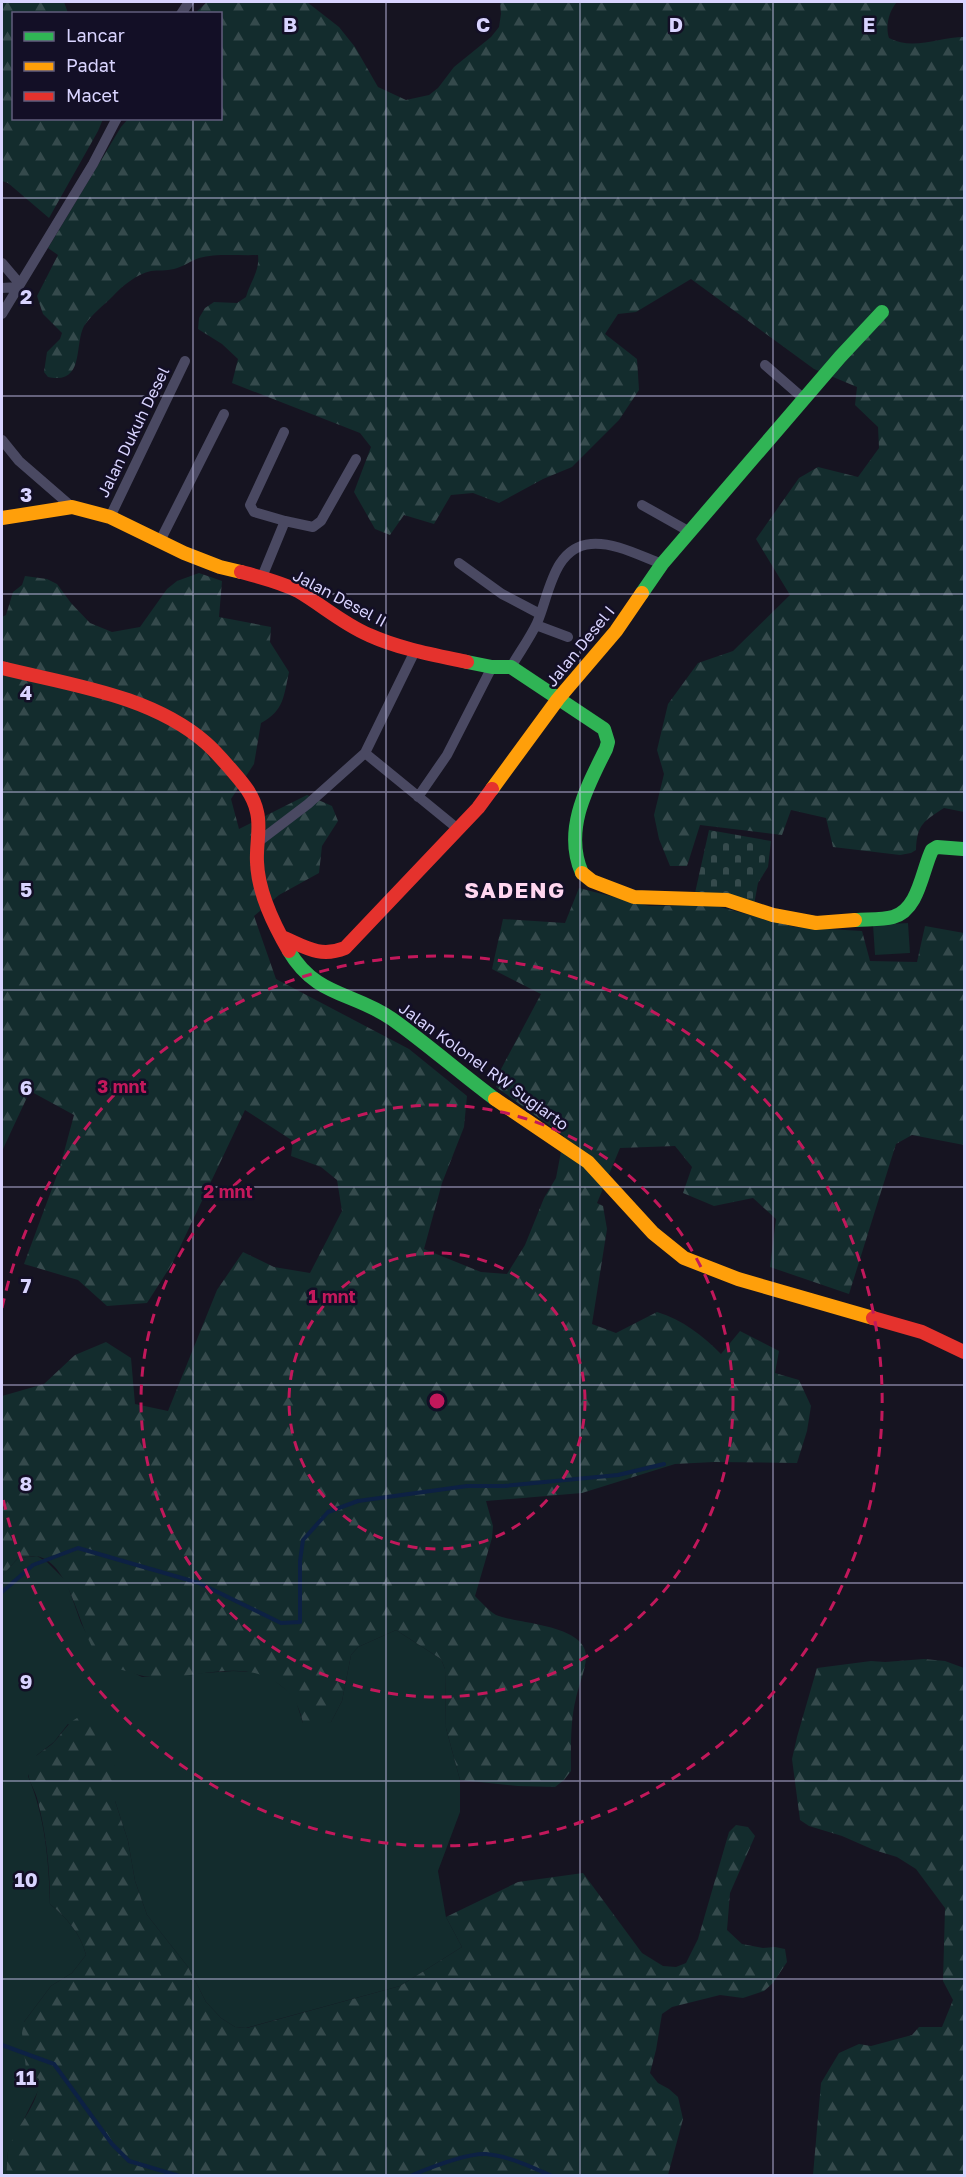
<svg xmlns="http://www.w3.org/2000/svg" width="966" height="2177" font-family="'Golos Text',sans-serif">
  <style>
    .green { fill: #132c2d }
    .forest { fill: url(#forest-firs) }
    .cemetery { fill: url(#cemetery-stones) }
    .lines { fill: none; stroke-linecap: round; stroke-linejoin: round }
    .stream { stroke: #0d2144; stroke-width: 4 }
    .street { stroke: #4a4962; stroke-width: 10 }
    .fast { stroke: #30b455; stroke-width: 14 }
    .slow { stroke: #ff9f0a; stroke-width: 14 }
    .jam { stroke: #e5322d; stroke-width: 14 }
    .grid { fill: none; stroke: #d9d4ff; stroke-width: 1.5; stroke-opacity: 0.55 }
    .ring { fill: none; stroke: #c2185b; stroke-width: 3; stroke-dasharray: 10 8 }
    .labels { text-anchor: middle; stroke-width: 5; stroke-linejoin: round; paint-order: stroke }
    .street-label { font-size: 16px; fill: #d9d4ff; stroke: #130f26 }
    .district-label { font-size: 22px; font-weight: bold; letter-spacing: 1.5px; fill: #ffd6f0; stroke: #130f26 }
    .grid-label { font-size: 20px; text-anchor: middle; font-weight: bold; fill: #d9d4ff; stroke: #130f26; stroke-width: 5; stroke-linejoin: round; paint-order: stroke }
    .centre { fill: #c2185b; stroke: #130f26; stroke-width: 3 }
    .ring-label { font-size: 18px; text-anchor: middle; font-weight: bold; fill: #c2185b; stroke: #130f26; stroke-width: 5; stroke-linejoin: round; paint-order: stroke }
  </style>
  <defs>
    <pattern id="forest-firs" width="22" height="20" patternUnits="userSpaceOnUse" patternTransform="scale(1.5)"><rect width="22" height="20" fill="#132c2d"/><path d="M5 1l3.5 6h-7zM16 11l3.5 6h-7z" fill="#354a4c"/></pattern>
    <pattern id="cemetery-stones" width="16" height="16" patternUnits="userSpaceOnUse" patternTransform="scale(1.5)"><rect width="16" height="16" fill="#132c2d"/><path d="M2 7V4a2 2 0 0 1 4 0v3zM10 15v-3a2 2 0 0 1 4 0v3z" fill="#354a4c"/></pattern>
  </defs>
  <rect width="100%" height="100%" fill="#161421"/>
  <path class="green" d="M908,923L910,953L875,955L873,925Z
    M37,1556L47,1562L66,1581L81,1623L98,1655L142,1677L233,1671L258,1672L270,1677L288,1691L296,1701L303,1723L331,1722L342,1701L351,1655L358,1647L396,1630L441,1659L445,1669L446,1728L460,1780V1812L438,1871L446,1917L462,1947L400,1986L246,2028L235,2027L221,2018L206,2002L188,1967L147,1915L135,1881L128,1841L115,1801V1766L68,1724L54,1742L37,1755L28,1776C45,1816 49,1861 50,1904C67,1918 81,1934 86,1955L72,1973L51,1986L24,2022L39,2079V2089L13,2141L8,2152L6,2175L2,2176V1576L18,1558Z"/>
  <path class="forest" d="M2,2H64L68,13L14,14V118L103,119L98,131L49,218L8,183L2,181Z
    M207,2H307L339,27L355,47L378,87L406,100L429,95L438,88L454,67L491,37L499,27L501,14L500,2H897C889,11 885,26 889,38C913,51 939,37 964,37V812L944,808C924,821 917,824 916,850L911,853L900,855L833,847L826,818L791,810L782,835L700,825L687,866H670L659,839L654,815L664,774L657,750L668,704L698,663L733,651L790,595L756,539L799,478L818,467L858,477L879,448L878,427L855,405L857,387L814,369L691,279L636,312L618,314L605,334L637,359L639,390L619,420L572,467L543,479L499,503L473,493L451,495L434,524L404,515L390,535L375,529L354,492L371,447L360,433L232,383L238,359L222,344L198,329L199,318L205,308L214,302L237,303L246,297C250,282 260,271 258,255C239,256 217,253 199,258C190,261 183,267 174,269C166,271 158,270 151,271C137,274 122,286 113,296C104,305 91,315 84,326C74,345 85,385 48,377L44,372L47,352L60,339L62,333L43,314L37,296L58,255L48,248L121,127L128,119L220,118V14L195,13Z
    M199,573L222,581L219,617L271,627L270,642L289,672C284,695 284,711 261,723L254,764L231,799L239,829L307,795L332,806L338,821L322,846L319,873L279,895L254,916L276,979L409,1049L467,1096L464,1127L442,1183L424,1249L481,1272L507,1274L525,1245L544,1198L556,1178L564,1136L496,1087L500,1071L541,994L492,969L503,919L565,923L579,888L649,906L712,905L795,927L862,931L870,961L917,962L925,926L964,933V1145L912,1135L896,1144L849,1294L770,1267L776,1219L753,1198L714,1206L683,1193L692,1167L675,1146L620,1148L597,1203L603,1206L607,1229L592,1324L616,1333L657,1312C683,1320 702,1335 721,1354L740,1331L779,1351L775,1373L799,1380L811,1406L807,1431L797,1463L714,1462L675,1464L582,1493L486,1501L493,1526L492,1538L475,1596C481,1602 489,1611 496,1615C516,1624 588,1624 586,1658C585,1671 579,1684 576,1698C570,1722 571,1747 571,1771L564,1780L555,1787L518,1786L460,1780L446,1728L445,1669L441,1659L396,1630L358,1647L351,1655L342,1701L331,1722L314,1726L303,1723C299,1706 294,1696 280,1685C236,1651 177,1691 129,1672C121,1669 109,1667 103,1662C78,1638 74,1563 36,1556C31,1556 23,1558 18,1558L2,1576V1396L44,1384L75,1355L106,1342L131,1358L135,1404L168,1411L217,1290L243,1252L274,1267L310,1273L342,1211L337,1180L321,1167L291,1156L293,1141L245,1110L172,1264L147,1303L107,1306L78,1280L24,1264L60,1167L74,1115L30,1091L2,1151V617L6,615L13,592L22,585L25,576L47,579L57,584L71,603L90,623L112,632L140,627L167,589L177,581Z
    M924,1659L945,1661L964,1668V2175H813L821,2083L839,2053L859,2044L871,2046L912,2035L919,2027H942L953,2000L943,1981L945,1908L916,1869L897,1857L874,1850L842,1836L809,1826L800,1820L792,1759L797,1737L817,1668L871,1661L885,1662Z
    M77,1718L98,1723L107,1733L111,1744L115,1766V1801L128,1841L135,1881L147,1915L188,1967L206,2002L221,2018L235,2027L247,2028L400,1986L462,1947L446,1917L518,1882L583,1873L642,1953L663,1966L676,1967L686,1963L698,1939L729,1832L736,1825L748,1827L755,1836L730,1893L727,1930L742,1944L763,1948L775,1947L785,1949L787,1962L773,1983L764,1991L743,1998L720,1995L672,2007L662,2014L656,2050L650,2073L658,2083L669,2089L678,2097L683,2119L668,2175H6C7,2168 7,2159 8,2152C14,2127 40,2105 39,2079L26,2069L22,2033L24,2022L51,1986L72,1973L86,1955C81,1934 67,1918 50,1904C50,1868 46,1832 37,1798C34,1787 26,1779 29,1767C33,1754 47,1750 55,1741C63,1732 67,1724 77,1718Z"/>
  <path class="cemetery" d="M709,830L771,841L768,867L758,883L754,905L695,893Z"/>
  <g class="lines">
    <path class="stream" d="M2,1592L33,1565L78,1548L199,1583L281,1623L300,1622V1561L303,1540L328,1512L358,1501L467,1486H504L618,1475L664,1464
      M2,2045L54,2064L112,2144L129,2161L179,2176
      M410,2176C429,2168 466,2153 486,2154C509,2156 531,2167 552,2176"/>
    <path class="street" d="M181,14L189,2
      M2,263L19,283
      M2,288L17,287
      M2,314L93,164L117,118
      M765,365L804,399
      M284,432L250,505L254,512L285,521
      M2,440L19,461L72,507
      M642,505L690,532
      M110,517L185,361
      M160,541L224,414
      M459,563L502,594L540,614
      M262,577L285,521L313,527L321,521L356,459
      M536,625L568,637
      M511,667C519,653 530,638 537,623C549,596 553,547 591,544C615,542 640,556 662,564
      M365,753L458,829
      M418,797L447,755L492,667
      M258,842L308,804L365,753L415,651"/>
    <path class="fast" d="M642,593L662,564L840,357L882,312
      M467,662L492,667H511L604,729L608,742L606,749C587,787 563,830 582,873
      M855,920C867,919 882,920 893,917C919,910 922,870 932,850L937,847L963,849
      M289,951C316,997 353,992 392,1019C427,1044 460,1073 495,1099"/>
    <path class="slow" d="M2,518L72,507L110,517L184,553L220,567L241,572
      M492,789L558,699L616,631L642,593
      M582,873L592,881L634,897L727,900L773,915L816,923L855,920
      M495,1099L588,1162L653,1233L684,1258L738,1279L873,1318"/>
    <path class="jam" d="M241,572C260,577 280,582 298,591C322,605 343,624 369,635C400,649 434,655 467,662
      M2,668C70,685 151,695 206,743C214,750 221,758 228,766C240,780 253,793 257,812C261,828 256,845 257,862C258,893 274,925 289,951
      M282,937C305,947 320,958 345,948L478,808L492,789
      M873,1318L922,1332L964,1352"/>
  </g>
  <path class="grid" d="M193,2V14M386,2V2176M580,2V2176M773,2V2176M193,118V2176M2,198H964M2,396H964M2,594H964M2,792H964M2,990H964M2,1187H964M2,1385H964M2,1583H964M2,1781H964M2,1979H964"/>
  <g class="ring">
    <circle cx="437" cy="1401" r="148"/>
    <circle cx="437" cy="1401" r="296"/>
    <path d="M2 1308A445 445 0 1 1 2 1494"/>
  </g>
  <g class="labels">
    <g class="street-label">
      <text transform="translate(133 432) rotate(-64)" y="6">Jalan Dukuh Desel</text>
      <text transform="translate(340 598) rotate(28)" y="6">Jalan Desel II</text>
      <text transform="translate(580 646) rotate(-51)" y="6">Jalan Desel I</text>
      <text transform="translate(484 1066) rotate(36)" y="6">Jalan Kolonel RW Sugiarto</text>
    </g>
    <g class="district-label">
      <text x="515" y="898">SADENG</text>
    </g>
  </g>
  <g class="grid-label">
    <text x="290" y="32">B</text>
    <text x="483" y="32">C</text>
    <text x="676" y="32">D</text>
    <text x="869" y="32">E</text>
    <text x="26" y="304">2</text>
    <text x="26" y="502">3</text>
    <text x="26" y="700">4</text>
    <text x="26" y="897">5</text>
    <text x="26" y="1095">6</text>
    <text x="26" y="1293">7</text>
    <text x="26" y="1491">8</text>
    <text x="26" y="1689">9</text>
    <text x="26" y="1887">10</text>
    <text x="26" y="2085">11</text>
  </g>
  <circle cx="437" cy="1401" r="9" class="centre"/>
  <g class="ring-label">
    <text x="122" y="1093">3 mnt</text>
    <text x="228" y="1198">2 mnt</text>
    <text x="332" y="1303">1 mnt</text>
  </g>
  <rect width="966" height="2177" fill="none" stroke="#d9d4ff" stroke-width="6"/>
  <rect x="12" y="12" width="210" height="108" fill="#130f26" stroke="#625e7d" stroke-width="1.5"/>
  <rect x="24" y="32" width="30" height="9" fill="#30b455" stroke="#625e7d" stroke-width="1.5"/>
  <text x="66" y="42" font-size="18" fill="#d9d4ff">Lancar</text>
  <rect x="24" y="62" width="30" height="9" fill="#ff9f0a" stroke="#625e7d" stroke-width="1.5"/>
  <text x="66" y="72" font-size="18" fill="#d9d4ff">Padat</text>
  <rect x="24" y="92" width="30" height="9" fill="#e5322d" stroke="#625e7d" stroke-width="1.5"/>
  <text x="66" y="102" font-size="18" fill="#d9d4ff">Macet</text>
</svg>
